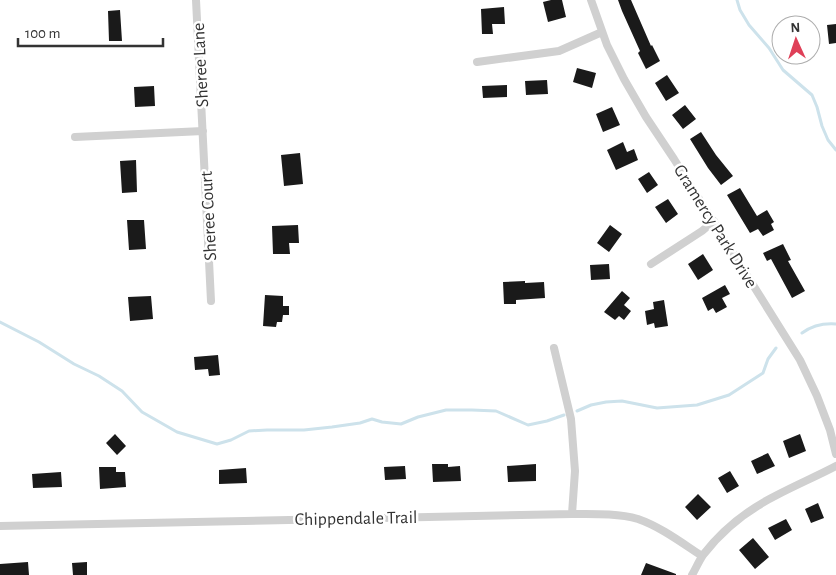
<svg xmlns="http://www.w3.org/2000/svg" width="836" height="575" font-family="'Alegreya Sans',sans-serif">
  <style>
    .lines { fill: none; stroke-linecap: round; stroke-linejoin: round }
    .stream { stroke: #cde2eb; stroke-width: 3 }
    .building { fill: #1a1a1a }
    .street { stroke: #d0d0d0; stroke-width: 8 }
    .labels { text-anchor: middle; stroke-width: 5; stroke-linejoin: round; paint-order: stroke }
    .street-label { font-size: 18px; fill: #333; stroke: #fff }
  </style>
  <rect width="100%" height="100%" fill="#fff"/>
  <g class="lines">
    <path class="stream" d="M737,0L740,10L749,25L769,48L783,70L812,95L817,107L822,126L828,140L836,150
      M0,322L39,342L74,364L99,376L122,391L142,412L177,432L217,444L231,440L249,431L267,430H304L332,427L360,423L372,419L382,422L401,424L418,417L446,410H472L496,411L528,425L547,421L564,415
      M802,333C813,325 823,323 836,324
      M577,411L591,405L606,402L622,401L657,408L697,405L729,395L763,373L768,359L776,348"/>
  </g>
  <path class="building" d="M551,0H562L566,17L548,22L543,2Z
    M618,0H631L651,46L652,45L660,61L646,69L638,53L640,51L622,11Z
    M504,7L505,24H492L493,34H482L481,9Z
    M120,10L122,41H109L108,11Z
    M836,24V43L829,44L827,25Z
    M577,68L596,73L592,88L573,82Z
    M667,75L679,93L666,101L655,83Z
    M547,80L548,94L526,95L525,81Z
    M507,85V97L483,98L482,86Z
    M154,86L155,106L135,107L134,87Z
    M685,105L696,119L683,129L672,115Z
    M612,107L620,125L603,132L596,114Z
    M701,132L716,155L733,176L721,185L708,168L690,139Z
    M623,142L627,152L634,149L638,160L616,170L607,150Z
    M300,153L303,184L284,186L281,155Z
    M136,160L137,192L122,193L120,161Z
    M649,172L658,185L647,193L638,179Z
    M740,188L757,216L767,210L774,222L771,224L774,230L763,236L758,229L750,233L727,195Z
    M668,199L678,214L666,223L655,207Z
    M127,220H144L146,249L129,250Z
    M298,225L299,243H289L290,254H273L272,226Z
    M610,225L622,234L609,252L597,243Z
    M783,244L791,260L788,261L805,291L792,298L771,259L767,261L763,253Z
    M703,254L713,270L698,280L688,264Z
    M609,264L610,279L591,280L590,265Z
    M525,281V283L544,282L545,298L516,300V304H504L503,282Z
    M725,285L730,294L722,298L727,307L716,313L713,308L708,311L702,298Z
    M622,291L630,298L624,305L631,311L624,320L619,316L615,320L604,312Z
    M265,295L283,296V306H289V315H283L282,322H277L276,327L263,326Z
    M151,296L153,319L130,321L128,297Z
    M664,300L668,326L655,328L654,323L647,325L645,311L654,309L653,302Z
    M218,355L220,375L209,376L208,369L195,370L194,357Z
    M115,434L126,446L117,455L106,443Z
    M800,434L806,451L789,458L783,441Z
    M768,453L775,466L757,474L751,461Z
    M432,464H448V467L460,466L461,481L433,482Z
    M536,464V481L508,482L507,466Z
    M405,466L406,479L385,480L384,467Z
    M99,467H116V472H125L126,487L100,489Z
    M246,468L247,483L219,484V470Z
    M730,471L739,486L727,493L718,478Z
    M61,472L62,487L33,488L32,474Z
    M698,494L711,507L697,520L685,507Z
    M818,503L824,518L811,523L805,509Z
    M786,519L792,530L775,540L768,528Z
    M753,538L769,557L755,569L739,550Z
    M28,562L29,575H0V564Z
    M87,562V575H73L72,563Z
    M646,563L676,574V575H641Z"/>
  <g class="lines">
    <path class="street" d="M196,0L211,301
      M591,0L607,45L624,79L646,117L674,159L800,360L817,396L830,430L836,454
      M477,62L559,51L602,32
      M75,137L203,131
      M651,264L702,231L714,221
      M554,348L571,419L575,471L572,514
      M0,526L572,514C592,514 618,513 638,519C661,527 682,543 702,556
      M692,575C696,568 699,561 703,555C723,529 749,509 777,495C796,485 817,476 836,466"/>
  </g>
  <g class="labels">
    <g class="street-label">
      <text transform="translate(200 65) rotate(-93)" y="6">Sheree Lane</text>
      <text transform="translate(208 216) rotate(-93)" y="6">Sheree Court</text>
      <text transform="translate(716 226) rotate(58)" y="6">Gramercy Park Drive</text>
      <text transform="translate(356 518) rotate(-1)" y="6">Chippendale Trail</text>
    </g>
  </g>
  <g transform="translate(796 40) rotate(357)"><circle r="24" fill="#ffffff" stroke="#adadad"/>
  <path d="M0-4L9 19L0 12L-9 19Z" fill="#df4058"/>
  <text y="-8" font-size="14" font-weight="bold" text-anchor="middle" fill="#333333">N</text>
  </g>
  <path d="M18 38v8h145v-8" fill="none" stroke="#333333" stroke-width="2.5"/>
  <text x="25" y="38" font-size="15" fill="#333333" stroke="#ffffff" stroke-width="4" paint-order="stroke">100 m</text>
</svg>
